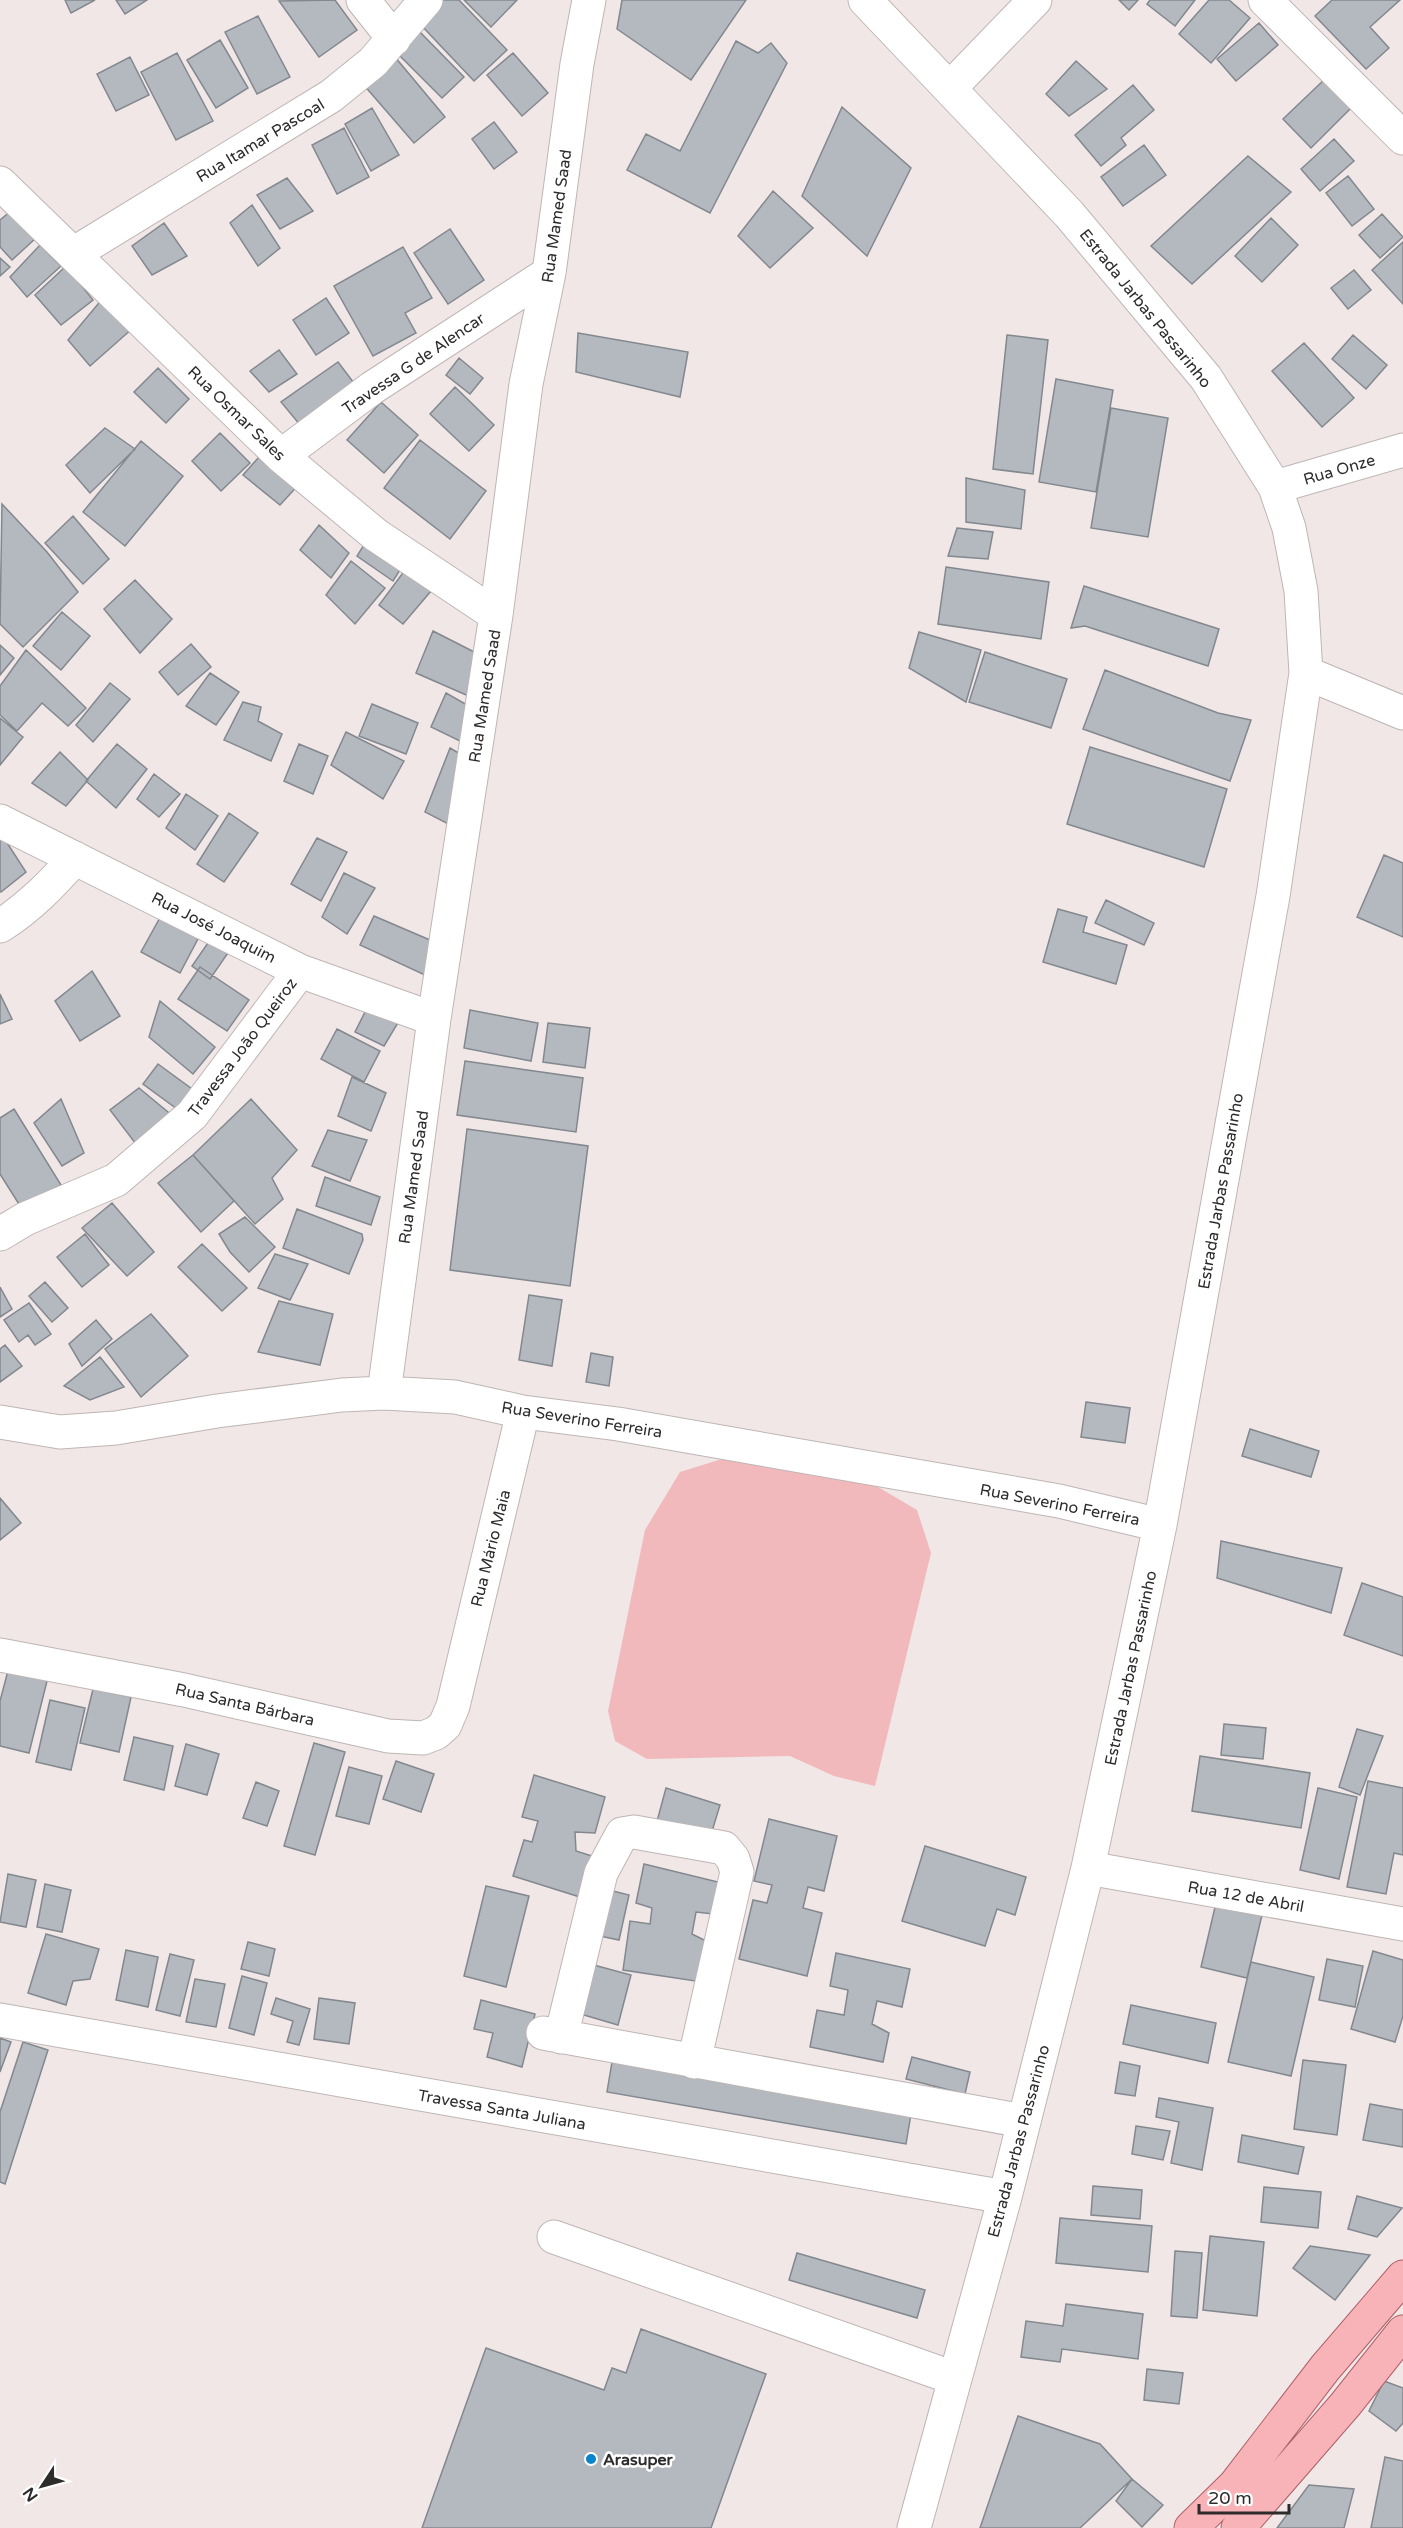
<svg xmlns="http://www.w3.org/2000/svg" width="1403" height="2528" font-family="'Varela Round',sans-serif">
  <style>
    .green { fill: #f1b9bb }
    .building { fill: #b3b9bf; stroke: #82888e; stroke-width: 1.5 }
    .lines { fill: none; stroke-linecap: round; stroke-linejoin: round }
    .minor-casing { stroke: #bfb5b5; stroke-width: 35 }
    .major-casing { stroke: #ae6268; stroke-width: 35 }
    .minor { stroke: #fff; stroke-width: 33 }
    .major { stroke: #f8b3b8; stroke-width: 33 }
    .poi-dot { fill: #0684cc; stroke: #fff; stroke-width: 2 }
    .labels { text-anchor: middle; stroke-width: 5; stroke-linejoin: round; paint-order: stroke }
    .street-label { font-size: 16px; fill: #2e2b2b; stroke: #fff }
    .poi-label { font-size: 16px; font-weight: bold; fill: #2e2b2b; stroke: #fff; text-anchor: start }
  </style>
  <rect width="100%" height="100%" fill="#f1e7e7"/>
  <path class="green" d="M725,1458L873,1484L917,1510L931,1553L875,1786L834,1776L790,1756L647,1759L615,1741L608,1711L645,1530L680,1472Z"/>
  <path class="building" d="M65,0H95L71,13Z
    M116,0H147L125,14Z
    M335,0L357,30L319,57L279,1Z
    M443,0H459L507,50L474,81L419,23Z
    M464,0H517L491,27Z
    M622,0H746L691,80L617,29Z
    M1119,0H1138L1129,10Z
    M1150,0H1195L1175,26L1147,4Z
    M1209,0H1229L1250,18L1211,63L1179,34Z
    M1332,0H1400L1370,27L1389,48L1366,69L1315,16Z
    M258,16L290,77L257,94L225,32Z
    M1259,23L1278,45L1236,81L1217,59Z
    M419,31L464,77L442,98L397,53Z
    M220,40L248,88L216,108L187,60Z
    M736,41L758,53L771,43L787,63L710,213L627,170L646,134L680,151Z
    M177,53L213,121L176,140L141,72Z
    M513,53L548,93L522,116L487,75Z
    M130,57L149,95L116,111L97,74Z
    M395,57L445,117L414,143L363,84Z
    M1076,61L1107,89L1069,116L1046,94Z
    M1327,77L1354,105L1311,148L1283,119Z
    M1133,85L1154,110L1121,138L1126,145L1101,166L1075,135Z
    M842,107L911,168L867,256L802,196Z
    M372,108L399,155L371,171L345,124Z
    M494,122L517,152L494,169L472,139Z
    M344,128L369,177L337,194L312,145Z
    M1334,139L1354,161L1320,191L1301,169Z
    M1144,145L1166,175L1123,206L1101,177Z
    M1248,156L1291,192L1192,284L1151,246Z
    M1348,176L1374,209L1352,226L1326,193Z
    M287,178L313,211L280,229L257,195Z
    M773,191L813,228L770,268L738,236Z
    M252,205L280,248L258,266L230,223Z
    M11,211L36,238L12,260L0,247V220Z
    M1382,214L1403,237L1380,258L1359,235Z
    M1271,218L1298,245L1262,282L1235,256Z
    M164,223L187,256L152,275L132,246Z
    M450,229L484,280L448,304L414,253Z
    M1403,242V304L1372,270Z
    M40,245L61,266L27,297L10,277Z
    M403,247L432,298L405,313L416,333L373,356L334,286Z
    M0,258L10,267L0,276Z
    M66,266L93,300L61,325L35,295Z
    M1354,270L1371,290L1348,309L1331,288Z
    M103,298L133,328L90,366L68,340Z
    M326,298L349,333L316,355L293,320Z
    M578,333L688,352L680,397L576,372Z
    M1007,335L1048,340L1033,474L993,469Z
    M1353,335L1387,365L1366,389L1332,359Z
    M1304,343L1354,398L1322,427L1272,371Z
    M279,350L297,374L269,392L250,371Z
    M459,358L483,378L470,394L446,375Z
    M338,362L360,391L301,426L281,402Z
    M158,368L189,399L166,423L134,392Z
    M1056,379L1113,390L1096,492L1039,482Z
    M455,387L494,425L469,451L430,414Z
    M381,402L418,435L384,473L347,440Z
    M1111,408L1168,418L1148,537L1091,528Z
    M105,428L135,449L90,493L66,465Z
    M220,433L250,463L221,491L192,461Z
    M420,440L486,491L450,539L384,488Z
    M141,441L183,476L125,546L83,512Z
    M267,448L302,481L280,505L243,475Z
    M966,478L1025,490L1021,529L966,522Z
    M2,504L47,552L78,592L23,647L0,624Z
    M73,516L109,559L83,584L45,543Z
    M319,525L349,553L331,578L300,550Z
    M957,528L993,532L988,559L948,556Z
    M370,535L405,562L393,581L357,556Z
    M351,561L385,588L355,624L326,595Z
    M946,567L1049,582L1041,639L938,624Z
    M405,570L431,591L403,624L379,605Z
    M135,580L172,619L140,653L104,609Z
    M1084,586L1219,629L1208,666L1085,626L1071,628Z
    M62,612L90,636L61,670L33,646Z
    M433,631L484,657L473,698L416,673Z
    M919,632L981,650L966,702L909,668Z
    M191,644L211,667L178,695L159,672Z
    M0,645L14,658L0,675Z
    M26,650L86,708L68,726L42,703L17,731L0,715V686Z
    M985,652L1067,679L1051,728L969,702Z
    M1105,670L1218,713L1251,720L1230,781L1083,729Z
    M210,673L239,692L216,725L186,706Z
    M110,683L130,699L93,742L76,725Z
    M446,693L476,710L464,743L431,727Z
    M243,702L261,707L258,721L282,734L271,761L224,740Z
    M372,704L418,723L406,754L359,736Z
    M0,718L23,737L0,765Z
    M346,732L404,761L383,799L331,765Z
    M117,744L147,769L116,808L86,781Z
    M299,744L328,756L313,794L284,781Z
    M1090,747L1227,789L1204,867L1067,824Z
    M450,748L469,759L454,827L425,812Z
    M60,752L88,780L66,806L32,783Z
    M154,774L180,794L159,817L137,799Z
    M186,794L218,816L195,850L166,828Z
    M229,813L258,833L224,882L197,864Z
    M0,832L26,872L1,892L0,891Z
    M317,838L347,852L321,901L291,884Z
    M1384,855L1403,863V937L1357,917Z
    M344,873L375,888L347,934L322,917Z
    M1106,900L1154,923L1144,945L1095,923Z
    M1058,909L1087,917L1083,932L1127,945L1116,984L1043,962Z
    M162,914L200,935L180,973L141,952Z
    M374,916L437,943L427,976L360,945Z
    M212,937L230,950L210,979L192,966Z
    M200,967L249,1000L227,1031L178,999Z
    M92,971L120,1016L80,1041L55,1001Z
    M0,994L12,1019L0,1024Z
    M160,1001L215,1047L193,1074L149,1037Z
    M368,1006L399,1021L384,1046L355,1032Z
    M470,1010L538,1023L531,1061L464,1048Z
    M548,1023L590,1028L585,1068L543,1062Z
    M337,1029L380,1051L364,1082L321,1059Z
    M465,1061L583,1078L576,1132L457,1115Z
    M158,1064L192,1089L177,1109L143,1084Z
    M352,1077L386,1093L371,1131L338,1116Z
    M139,1088L180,1122L142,1152L110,1110Z
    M61,1099L84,1153L62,1166L34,1123Z
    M251,1099L297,1150L272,1178L283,1199L255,1224L193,1155Z
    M14,1109L61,1185L22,1209L0,1174V1118Z
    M467,1129L588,1146L570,1286L450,1270Z
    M328,1130L367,1140L350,1181L312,1166Z
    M193,1155L234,1201L201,1232L158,1183Z
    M325,1177L380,1197L371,1225L316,1206Z
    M112,1203L154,1252L127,1276L82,1228Z
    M297,1209L362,1234L363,1240L349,1274L283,1248Z
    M245,1217L275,1247L249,1272L230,1252L219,1234Z
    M85,1234L109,1265L82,1287L57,1257Z
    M202,1244L247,1288L222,1311L178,1267Z
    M275,1254L308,1264L290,1300L258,1288Z
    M45,1282L68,1308L52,1322L29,1296Z
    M0,1287L12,1309L0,1317Z
    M529,1295L562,1300L552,1366L519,1360Z
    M279,1301L333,1314L320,1365L258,1352Z
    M29,1303L51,1334L35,1345L28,1335L19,1342L4,1320Z
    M151,1314L188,1356L141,1397L105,1349Z
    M96,1320L112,1339L82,1366L69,1344Z
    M5,1345L22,1366L0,1382V1349Z
    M591,1353L613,1357L609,1386L586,1382Z
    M100,1357L124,1387L90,1400L64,1386Z
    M1086,1402L1130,1408L1125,1443L1081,1437Z
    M1250,1429L1319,1451L1311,1477L1242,1456Z
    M0,1498L21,1523L0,1540Z
    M1221,1541L1342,1568L1331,1613L1217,1578Z
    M1362,1583L1403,1597V1656L1344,1635Z
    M9,1667L48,1677L29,1753L0,1746V1701Z
    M93,1689L131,1697L119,1752L80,1743Z
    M50,1700L85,1708L71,1770L36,1762Z
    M1224,1724L1266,1728L1263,1759L1221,1755Z
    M1357,1729L1383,1736L1360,1795L1339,1787Z
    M134,1737L173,1746L164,1790L124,1780Z
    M314,1743L345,1752L315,1855L284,1846Z
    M186,1744L219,1754L207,1795L175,1786Z
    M1200,1756L1310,1773L1301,1828L1192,1811Z
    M396,1761L434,1774L421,1812L383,1799Z
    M349,1767L382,1776L369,1824L336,1816Z
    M534,1775L605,1797L595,1833L575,1832L576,1851L595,1857L583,1898L513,1876L524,1840L532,1842L538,1821L522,1817Z
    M1368,1781L1403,1788V1855L1394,1853L1386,1894L1347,1887Z
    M256,1782L279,1791L267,1826L243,1818Z
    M666,1788L720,1805L709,1841L656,1825Z
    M1318,1788L1357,1797L1339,1879L1300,1870Z
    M769,1819L837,1836L824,1891L808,1887L803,1908L822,1913L807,1976L739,1959L753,1900L767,1903L772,1885L754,1881Z
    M925,1846L1026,1877L1015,1915L997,1909L985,1946L902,1921Z
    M644,1864L718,1882L713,1914L696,1912L692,1934L708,1942L702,1982L623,1970L630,1921L650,1924L652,1908L636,1903Z
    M8,1874L36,1880L26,1927L0,1922Z
    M45,1884L71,1890L62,1932L37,1927Z
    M486,1886L529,1896L506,1987L464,1976Z
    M605,1889L629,1895L619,1940L595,1935Z
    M1216,1903L1262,1915L1247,1978L1201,1967Z
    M46,1934L99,1949L90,1979L73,1981L66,2005L28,1993Z
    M248,1942L275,1949L269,1976L241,1969Z
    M126,1950L158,1957L148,2007L116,2000Z
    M1373,1951L1403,1960V2016L1395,2042L1351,2029Z
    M836,1953L910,1969L902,2007L877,2001L872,2024L889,2033L883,2062L810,2047L817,2010L844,2015L848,1990L830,1986Z
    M170,1954L194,1960L180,2016L156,2010Z
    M1327,1959L1363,1966L1355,2007L1319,2000Z
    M1251,1962L1314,1977L1291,2076L1228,2062Z
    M590,1964L631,1975L618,2025L577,2013Z
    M242,1976L267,1983L254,2035L229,2028Z
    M195,1979L225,1984L216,2027L186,2022Z
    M276,1998L310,2009L299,2045L287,2042L293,2021L271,2014Z
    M319,1998L355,2003L349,2044L314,2039Z
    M481,2000L535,2014L522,2067L487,2057L493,2033L474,2029Z
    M1131,2005L1216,2023L1208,2063L1123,2044Z
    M0,2038L11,2042L0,2072Z
    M23,2042L48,2050L5,2184L0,2182V2112Z
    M912,2057L970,2072L965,2094L906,2079Z
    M1303,2060L1346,2065L1337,2135L1294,2129Z
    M612,2062L911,2114L906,2144L607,2092Z
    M1120,2062L1140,2066L1135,2096L1115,2093Z
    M1159,2098L1213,2108L1202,2170L1171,2163L1179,2122L1156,2117Z
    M1370,2104L1403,2110V2147L1363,2140Z
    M1136,2126L1170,2131L1163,2160L1132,2154Z
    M1242,2135L1304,2147L1298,2174L1238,2162Z
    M1093,2186L1142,2190L1140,2219L1091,2215Z
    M1264,2187L1321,2192L1318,2228L1261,2222Z
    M1357,2196L1402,2208L1377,2237L1348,2229Z
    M1060,2218L1152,2226L1148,2272L1056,2263Z
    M1210,2236L1264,2242L1257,2316L1203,2310Z
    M1310,2246L1370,2255L1335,2300L1293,2268Z
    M1175,2251L1202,2253L1197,2318L1171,2316Z
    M797,2253L925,2290L917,2318L789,2280Z
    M1066,2304L1143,2314L1138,2359L1062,2349L1060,2362L1021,2357L1026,2321L1063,2326Z
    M641,2329L766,2374L711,2528H422L486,2348L604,2390L612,2368L626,2373Z
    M1147,2369L1183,2373L1179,2404L1144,2400Z
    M1384,2381L1403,2388V2423L1396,2431L1369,2411Z
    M1018,2416L1100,2444L1132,2479L1080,2528H980Z
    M1385,2457L1403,2461V2528H1371Z
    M1132,2479L1163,2505L1142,2527L1116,2501Z
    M1309,2485L1354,2489L1344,2528H1277Z"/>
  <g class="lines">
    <defs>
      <path id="minor" d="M363,0L394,39
        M865,0L1069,214L1206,378L1275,487L1289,528L1301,591L1306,673L1273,896L1160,1525L1088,1868L1005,2197L914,2528
        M1265,0L1403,138
        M950,88L1035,0
        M0,183L281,456L376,535L496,615
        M73,254L331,96L373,62L426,0
        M281,456L372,388L549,273
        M1275,487L1403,450
        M1306,673L1403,713
        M0,821L300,971L434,1019
        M0,926C30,907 52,884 75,858
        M0,1234L25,1219L116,1180L192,1115L300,971
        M384,1393L434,1019L496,615L526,384L549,273L577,64L589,0
        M0,1422L60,1432L116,1428L217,1411L342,1395L384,1393L455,1397L523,1412L618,1424L1059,1501L1160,1525
        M0,1655L184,1690L388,1736L423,1738L436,1733L445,1725L453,1706L523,1412
        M1088,1868L1403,1924
        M0,2020L1005,2197
        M543,2033L1023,2121
        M561,2037L601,1873L622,1834L634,1832L724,1848L733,1859L737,1872L694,2062
        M554,2237L954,2378"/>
      <path id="major" d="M1191,2528L1235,2485L1325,2368L1403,2277
        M1238,2528L1345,2405L1403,2332"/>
    </defs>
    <use href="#minor" class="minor-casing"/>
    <use href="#major" class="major-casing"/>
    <use href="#minor" class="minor"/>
    <use href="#major" class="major"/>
  </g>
  <circle class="poi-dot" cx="591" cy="2459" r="6"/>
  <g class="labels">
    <g class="street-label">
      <text transform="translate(260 140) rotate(-31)" y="6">Rua Itamar Pascoal</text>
      <text transform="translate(556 216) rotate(-82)" y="6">Rua Mamed Saad</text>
      <text transform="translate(1146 308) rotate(51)" y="6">Estrada Jarbas Passarinho</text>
      <text transform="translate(413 363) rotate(-34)" y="6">Travessa G de Alencar</text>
      <text transform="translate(237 413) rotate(44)" y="6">Rua Osmar Sales</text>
      <text transform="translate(1339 469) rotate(-16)" y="6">Rua Onze</text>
      <text transform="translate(484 696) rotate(-81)" y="6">Rua Mamed Saad</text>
      <text transform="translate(214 927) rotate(27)" y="6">Rua José Joaquim</text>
      <text transform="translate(242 1047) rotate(-53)" y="6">Travessa João Queiroz</text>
      <text transform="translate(413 1177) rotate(-82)" y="6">Rua Mamed Saad</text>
      <text transform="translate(1220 1191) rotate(-80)" y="6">Estrada Jarbas Passarinho</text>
      <text transform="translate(582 1419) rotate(9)" y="6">Rua Severino Ferreira</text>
      <text transform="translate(1060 1504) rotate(11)" y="6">Rua Severino Ferreira</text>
      <text transform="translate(490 1548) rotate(-76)" y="6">Rua Mário Maia</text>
      <text transform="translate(1130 1668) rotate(-78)" y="6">Estrada Jarbas Passarinho</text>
      <text transform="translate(245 1704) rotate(13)" y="6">Rua Santa Bárbara</text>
      <text transform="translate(1246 1896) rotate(10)" y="6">Rua 12 de Abril</text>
      <text transform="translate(502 2109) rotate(10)" y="6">Travessa Santa Juliana</text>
      <text transform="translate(1018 2141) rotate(-75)" y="6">Estrada Jarbas Passarinho</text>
    </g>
    <g class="poi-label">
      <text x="603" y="2465">Arasuper</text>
    </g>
  </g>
  <g transform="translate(42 2486) rotate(234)" stroke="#ffffff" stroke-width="4.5" paint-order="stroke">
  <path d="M0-4.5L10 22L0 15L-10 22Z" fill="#2e2b2b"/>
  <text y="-9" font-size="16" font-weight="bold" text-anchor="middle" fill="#2e2b2b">N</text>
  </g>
  <path d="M1199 2504v9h90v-9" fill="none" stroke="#2e2b2b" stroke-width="3"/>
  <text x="1208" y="2504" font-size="18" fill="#2e2b2b" stroke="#ffffff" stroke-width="4.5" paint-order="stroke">20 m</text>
</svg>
